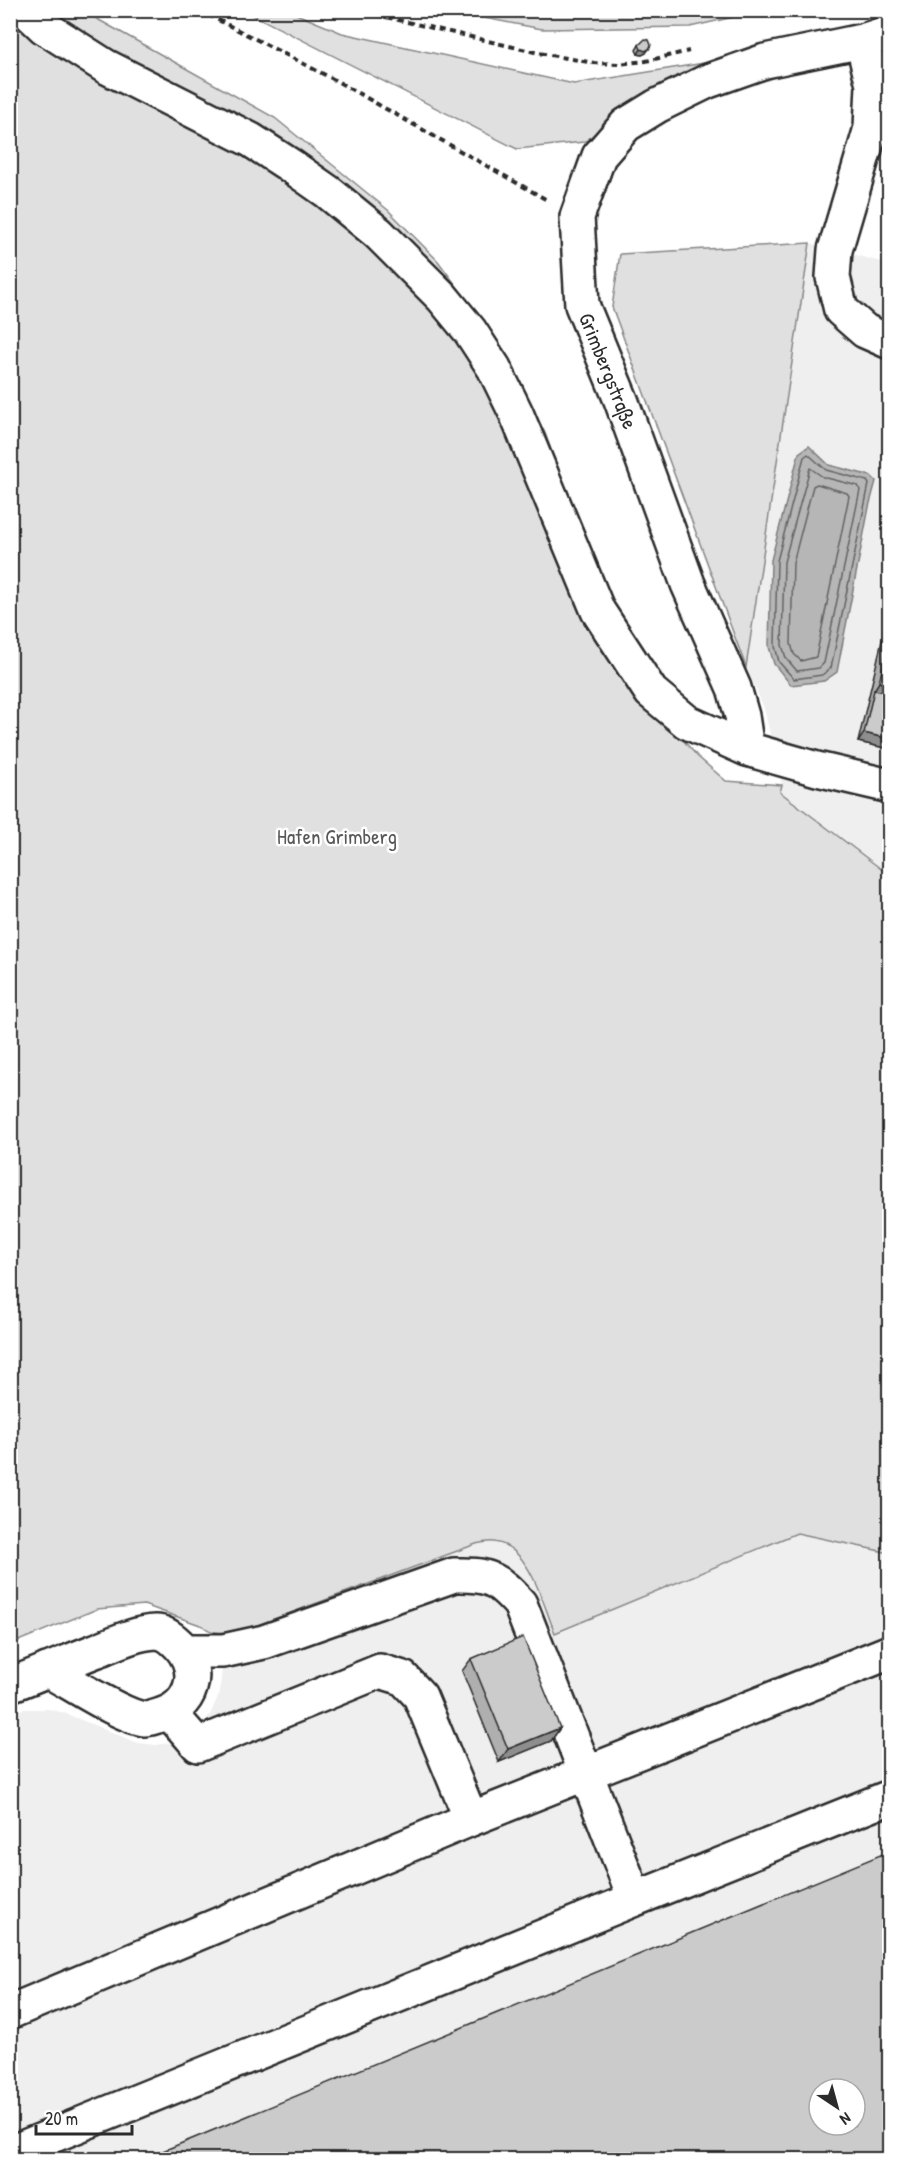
<svg xmlns="http://www.w3.org/2000/svg" width="900" height="2170" font-family="'Patrick Hand',sans-serif">
  <style>
    .built { fill: #efefef; fill-rule: evenodd }
    .green { fill: #e0e0e0; stroke: #868686; stroke-width: 1.5 }
    .water { fill: #b6b6b6; stroke: #7e7e7e; stroke-width: 1.5 }
    .lines { fill: none; stroke-linecap: round; stroke-linejoin: round }
    .shore { stroke: #636363; stroke-width: 1.5 }
    .minor-casing { stroke: #2b2b2b; stroke-width: 38 }
    .path { stroke: #2b2b2b; stroke-width: 4; stroke-dasharray: 6 4.5; stroke-linecap: butt }
    .minor { stroke: #fff; stroke-width: 33 }
    .wall { fill: #afafaf; stroke: #2b2b2b; stroke-width: 1.5 }
    .shaded-wall { fill: #8e8e8e; stroke: #2b2b2b; stroke-width: 1.5 }
    .building { fill: #cbcbcb; stroke: #2b2b2b; stroke-width: 1.5; fill-rule: evenodd }
    .labels { text-anchor: middle; stroke-width: 5; stroke-linejoin: round; paint-order: stroke }
    .street-label { font-size: 21px; fill: #2b2b2b; stroke: #fff }
    .park-label { font-size: 21px; fill: #585858; stroke: #fff }
  </style>
  <rect width="100%" height="100%" fill="#fff"/>
  <filter id="ink" filterUnits="userSpaceOnUse"><feTurbulence type="fractalNoise" baseFrequency=".0167" numOctaves="2"/><feDisplacementMap in="SourceGraphic" scale="12" xChannelSelector="R" yChannelSelector="G"/><feConvolveMatrix kernelMatrix="1 2 1 2 8 2 1 2 1" color-interpolation-filters="sRGB"/></filter>
  <g filter="url(#ink)">
    <path class="built" d="M810,243L889,264V875L780,792L782,785L764,708L746,667Z
      M797,1533L889,1553V2159H11L10,1712L25,1709H49L64,1713L138,1743L156,1745L169,1743L197,1729L210,1715L220,1692L222,1666L210,1635L206,1630L224,1633L258,1625L476,1544L494,1542L508,1547L520,1555L528,1568L555,1633ZM819,2089H855V2125H819Z"/>
    <path class="green" d="M81,10L275,118L388,210L438,261L499,343L545,433L575,517L614,662L698,757L726,781L782,785L780,792L889,875L890,1553L797,1533L555,1633C543,1605 530,1546 494,1542C489,1541 481,1543 476,1544L258,1625C242,1629 216,1639 203,1626L144,1605L97,1609L11,1644L10,11Z
      M245,11H289L342,33L574,84L723,60L638,101L584,142L517,149Z
      M448,11H760L690,27L542,29Z
      M810,243L746,667L612,307L620,254Z"/>
    <path class="water" d="M809,446L829,465L871,476L876,481L869,507L837,672L824,681L791,685L774,664L769,647L771,560L799,453Z"/>
    <g class="lines">
      <path class="shore" d="M808,454L826,470L867,481L869,484L831,668L822,675L794,679L779,662L775,646L777,561L804,457Z
        M810,468L823,477L858,486L860,490L824,663L819,668L797,671L786,658L782,645L784,562Z
        M817,484L847,493L849,496L816,657L801,661L794,654L791,644L793,563L813,486Z"/>
      <defs>
        <path id="minor" d="M26,10L44,27L105,66L251,140L291,166L328,192L378,233L442,297L470,331L494,368L516,413L598,611L651,692L687,722L747,749L817,769L890,786
          M862,41L873,85L871,128L835,250L833,277L841,310L865,331L890,342
          M747,749L742,716L734,688L688,584L621,400L582,305L577,217L599,156L626,125L657,106L708,81L765,61L862,41L890,32
          M184,1651H223L264,1642L454,1575C488,1574 497,1578 520,1604L635,1899L890,1797
          M10,1685C39,1674 67,1662 95,1651C115,1643 135,1633 156,1632C165,1632 173,1639 179,1645C203,1672 192,1707 158,1716C154,1717 149,1719 145,1719C122,1717 70,1682 47,1670
          M471,1819L890,1652
          M10,2012L471,1819L420,1696L403,1678L380,1671L198,1745L170,1713
          M10,2153L635,1899"/>
      </defs>
      <use href="#minor" class="minor-casing"/>
      <path class="path" d="M199,10L333,79L549,201
        M356,10L539,53L594,63L618,64L646,61L689,51"/>
      <use href="#minor" class="minor"/>
    </g>
    <path class="wall" d="M639,45L646,53L642,55L638,54L636,50Z
      M890,607V749L858,742Z
      M471,1659L560,1728L551,1741L499,1762L462,1671Z"/>
    <path class="shaded-wall" d="M641,49H649L646,53L642,55L638,54Z
      M879,682L890,685V704L874,690Z
      M864,733L890,739V749L858,742Z
      M560,1728L551,1741L499,1762L508,1749Z"/>
    <path class="building" d="M645,39L649,40L651,45L649,49L645,51L641,49L639,45Z
      M890,639V685L879,682Z
      M874,690L890,693V739L864,733Z
      M523,1637L560,1728L508,1749L471,1659Z
      M890,1851V2160H141ZM819,2089H855V2125H819Z"/>
  </g>
  <g class="labels">
    <g class="street-label">
      <text transform="translate(608 371) rotate(68)" y="7">Grimbergstraße</text>
    </g>
    <g class="park-label">
      <text x="337" y="844">Hafen Grimberg</text>
    </g>
  </g>
  <rect width="900" height="2170" fill="none" stroke="#fff" stroke-width="36"/>
  <rect x="18" y="18" width="864" height="2134" fill="none" stroke="#2b2b2b" stroke-width="2" filter="url(#ink)"/>
  <g transform="translate(837 2107) rotate(144)"><circle r="28" fill="#ffffff" stroke="#aaaaaa" stroke-width="1.5"/>
  <path d="M0-4.5L10 22L0 15L-10 22Z" fill="#2b2b2b"/>
  <text y="-9" font-size="16" font-weight="bold" text-anchor="middle" fill="#2b2b2b">N</text>
  </g>
  <path d="M36 2125v9h96v-9" fill="none" stroke="#2b2b2b" stroke-width="3"/>
  <text x="45" y="2125" font-size="18" fill="#2b2b2b" stroke="#ffffff" stroke-width="4.5" paint-order="stroke">20 m</text>
</svg>
